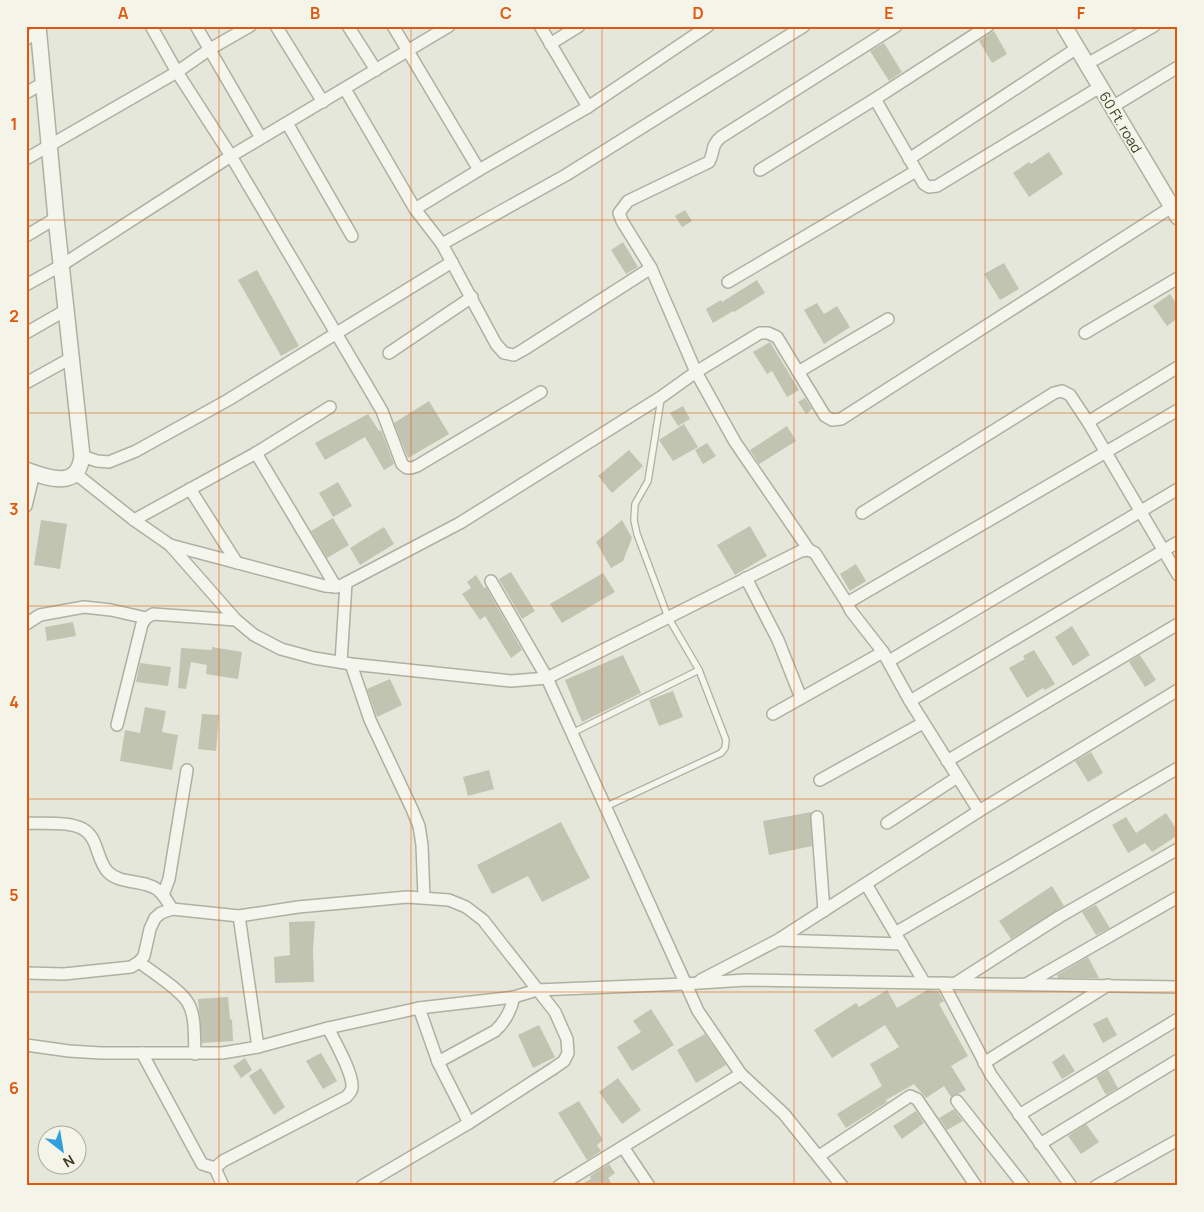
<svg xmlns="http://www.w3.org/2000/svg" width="1204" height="1212" viewBox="0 0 1204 1212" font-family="Manrope,sans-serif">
<rect width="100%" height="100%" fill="#e5e7da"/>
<g fill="#c1c4b1">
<path d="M 994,31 L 1007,54 L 992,63 L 979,41 Z"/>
<path d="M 884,43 L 902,72 L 889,81 L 870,51 Z"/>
<path d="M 1049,152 L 1063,174 L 1029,197 L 1013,173 L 1029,162 L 1031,164 Z"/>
<path d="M 685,210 L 692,221 L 682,227 L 675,216 Z"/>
<path d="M 623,242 L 638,267 L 626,274 L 611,250 Z"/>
<path d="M 1004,263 L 1019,289 L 1000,300 L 984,274 Z"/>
<path d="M 257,270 L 299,346 L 281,356 L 238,280 Z"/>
<path d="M 757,280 L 765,293 L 734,312 L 733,311 L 713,323 L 706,309 L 721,300 L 722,302 Z"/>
<path d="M 1170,294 L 1178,306 L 1178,318 L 1167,326 L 1153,306 Z"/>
<path d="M 817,303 L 824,314 L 837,306 L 850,327 L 824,344 L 804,310 Z"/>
<path d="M 770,342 L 799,390 L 787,397 L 772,371 L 767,374 L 753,352 Z"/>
<path d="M 805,398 L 812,409 L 806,414 L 798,402 Z"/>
<path d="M 429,401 L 449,434 L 408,458 L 394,423 Z"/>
<path d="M 683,406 L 690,419 L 678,426 L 670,413 Z"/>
<path d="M 368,414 L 379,431 L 381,430 L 394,464 L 384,470 L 365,437 L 325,460 L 315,443 Z"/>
<path d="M 684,424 L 698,447 L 673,461 L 659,440 Z"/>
<path d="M 787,426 L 796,441 L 759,464 L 750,450 Z"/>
<path d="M 707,443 L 716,456 L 703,464 L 695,450 Z"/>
<path d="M 629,450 L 643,466 L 612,493 L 598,476 Z"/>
<path d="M 338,482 L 352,506 L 333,517 L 319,493 Z"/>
<path d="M 333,518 L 349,545 L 327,558 L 311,531 Z"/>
<path d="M 41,520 L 67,524 L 60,569 L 34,565 Z"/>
<path d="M 622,520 L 632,538 L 623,561 L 611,568 L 596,542 Z"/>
<path d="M 750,526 L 767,556 L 735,575 L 717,545 Z"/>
<path d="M 384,527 L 394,544 L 360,565 L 350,548 Z"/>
<path d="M 856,564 L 866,581 L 850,591 L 840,574 Z"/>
<path d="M 511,572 L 535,611 L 522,619 L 499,579 Z"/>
<path d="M 603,573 L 615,592 L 562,623 L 550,604 Z"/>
<path d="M 476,575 L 484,588 L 486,587 L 522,650 L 511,658 L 485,616 L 480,620 L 462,594 L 471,588 L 467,582 Z"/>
<path d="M 73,622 L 76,636 L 47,641 L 45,627 Z"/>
<path d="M 1072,626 L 1090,655 L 1073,666 L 1055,637 Z"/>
<path d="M 212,647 L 242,652 L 238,679 L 206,674 L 207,665 L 191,662 L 186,689 L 178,688 L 181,648 L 212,650 Z"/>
<path d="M 1034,650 L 1055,684 L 1045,690 L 1043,688 L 1027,698 L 1009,668 L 1025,659 L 1023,656 Z"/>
<path d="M 623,655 L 641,693 L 582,722 L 565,680 Z"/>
<path d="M 1140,655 L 1156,680 L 1145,687 L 1129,662 Z"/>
<path d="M 140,663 L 171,667 L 168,686 L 136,682 Z"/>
<path d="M 390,679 L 402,705 L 377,717 L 367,689 Z"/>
<path d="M 673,691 L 683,717 L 659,726 L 649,700 Z"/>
<path d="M 145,707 L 166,711 L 162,732 L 178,735 L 172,770 L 120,761 L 125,730 L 140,733 Z"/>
<path d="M 202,714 L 219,715 L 216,751 L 198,749 Z"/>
<path d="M 1091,752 L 1103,773 L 1088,782 L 1075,761 Z"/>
<path d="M 489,770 L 494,789 L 468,796 L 463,777 Z"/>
<path d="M 811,812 L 812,846 L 769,855 L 763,821 Z"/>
<path d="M 1166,813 L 1178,832 L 1178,835 L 1152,852 L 1145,843 L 1128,853 L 1112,825 L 1126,817 L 1136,833 Z"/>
<path d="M 561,822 L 590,878 L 542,902 L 528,876 L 492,894 L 477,865 Z"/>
<path d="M 1052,886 L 1064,906 L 1011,939 L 999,921 Z"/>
<path d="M 1096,905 L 1110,928 L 1096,935 L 1082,912 Z"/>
<path d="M 315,921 L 313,950 L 314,982 L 275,983 L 274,957 L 290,955 L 289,922 Z"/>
<path d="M 1088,957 L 1099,978 L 1058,978 L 1057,975 Z"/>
<path d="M 887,990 L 897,1008 L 927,990 L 938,991 L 944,1001 L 939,1004 L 968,1056 L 951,1066 L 966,1090 L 951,1097 L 944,1086 L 926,1098 L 914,1084 L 886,1100 L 887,1102 L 846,1128 L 837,1114 L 882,1086 L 870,1064 L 899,1047 L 885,1025 L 832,1058 L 814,1030 L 856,1003 L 859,1007 Z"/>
<path d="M 228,997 L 230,1020 L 232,1019 L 233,1041 L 202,1043 L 198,999 Z"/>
<path d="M 651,1009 L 674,1045 L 632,1071 L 617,1047 L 641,1032 L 633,1021 Z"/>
<path d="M 1107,1017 L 1117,1035 L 1103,1043 L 1093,1024 Z"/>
<path d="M 539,1025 L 555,1057 L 533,1068 L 518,1035 Z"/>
<path d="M 705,1034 L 726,1065 L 696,1083 L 677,1050 Z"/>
<path d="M 321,1053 L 337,1081 L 323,1089 L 306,1061 Z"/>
<path d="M 1064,1054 L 1075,1071 L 1062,1079 L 1052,1062 Z"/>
<path d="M 245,1058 L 252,1070 L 241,1078 L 233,1066 Z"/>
<path d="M 261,1068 L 285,1107 L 274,1115 L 249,1076 Z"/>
<path d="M 1108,1070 L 1118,1088 L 1106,1095 L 1096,1077 Z"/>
<path d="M 618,1078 L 641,1110 L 622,1124 L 599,1092 Z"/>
<path d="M 579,1101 L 603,1140 L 597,1145 L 601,1151 L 587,1160 L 558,1113 Z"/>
<path d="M 954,1109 L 963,1121 L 947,1130 L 939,1118 Z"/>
<path d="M 916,1111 L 924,1123 L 902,1139 L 893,1126 Z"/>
<path d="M 1086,1124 L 1099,1142 L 1081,1154 L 1068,1136 Z"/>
<path d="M 609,1164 L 615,1173 L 608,1178 L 613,1186 L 578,1186 L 591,1179 L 590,1176 Z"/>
</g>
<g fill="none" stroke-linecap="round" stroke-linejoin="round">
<g stroke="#aeb19f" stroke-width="8">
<g id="service">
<path d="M 572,733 L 699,670"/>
<path d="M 605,807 L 721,753 L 725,748 L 726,740 L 699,670 L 668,617 L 637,534 L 634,520 L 635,504 L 648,481 L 661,399"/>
</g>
</g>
<g stroke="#aeb19f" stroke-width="14">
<g id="minor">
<path d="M 151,26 L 177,72 L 231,156 L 365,382 L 382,411 L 402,464 C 407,469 410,469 417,466 L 541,392"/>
<path d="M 196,26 L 261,138"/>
<path d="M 276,26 L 323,102"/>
<path d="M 348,26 L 376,70"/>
<path d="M 393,26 L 479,170"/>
<path d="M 540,26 L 588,107"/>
<path d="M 26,39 L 39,31"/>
<path d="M 550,44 L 579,26"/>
<path d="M 1087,64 L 1154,26"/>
<path d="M 345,89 L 415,209 L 442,244 L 496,344 L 504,353 L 514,355 L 523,350 L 651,268"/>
<path d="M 26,93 L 43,83"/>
<path d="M 875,99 L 924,184 L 929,187 L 937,186 L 1100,87"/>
<path d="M 1112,107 L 1178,67"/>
<path d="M 287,123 L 352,236"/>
<path d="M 26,159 L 177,72 L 210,49 L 250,26"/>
<path d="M 909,159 L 1077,48"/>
<path d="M 760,170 L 875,99 L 988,26"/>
<path d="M 415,209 L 479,170 L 588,107 L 708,26"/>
<path d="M 26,236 L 56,218"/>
<path d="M 442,244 L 566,175 L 804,26"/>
<path d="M 728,282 L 916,171"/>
<path d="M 26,285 L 62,265 L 231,156 L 449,26"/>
<path d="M 26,333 L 66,310"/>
<path d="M 1085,333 L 1178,278"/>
<path d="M 389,353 L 472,297"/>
<path d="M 798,372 L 888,319"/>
<path d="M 26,383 L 71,358"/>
<path d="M 1088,422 L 1178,367"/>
<path d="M 256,453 L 336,587"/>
<path d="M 82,456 L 97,461 L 109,462 L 136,451 L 228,400 L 452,262"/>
<path d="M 76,474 L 134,520 L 170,545 L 236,620 L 254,635 L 281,649 L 314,658 L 351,664 L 511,681 L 547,678 L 801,551 L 809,550 L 815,553 L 847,603 L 851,611 L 883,652 L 910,701 L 979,811"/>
<path d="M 190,489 L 237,563"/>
<path d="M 26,506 L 34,473"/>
<path d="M 862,513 L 1054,393 L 1062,391 L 1070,395 L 1088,422 L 1178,575"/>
<path d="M 134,520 L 256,453 L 330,407"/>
<path d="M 170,545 L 325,586 L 336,587 L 342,585 L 460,523 L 661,397 L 696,372 L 760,333 L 768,333 L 777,337 L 825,416 L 832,420 L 841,419 L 1178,203"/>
<path d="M 809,550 L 735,442 L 696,372 L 651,268 L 622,221 L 619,213 L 628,201 L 709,162 C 715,152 710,146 721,137 L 896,26"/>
<path d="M 746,578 L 778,640 L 801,698"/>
<path d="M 491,581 L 547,678 L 698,1011 L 741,1074 L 784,1114 L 842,1186"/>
<path d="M 847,603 L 1178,410"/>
<path d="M 26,624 L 40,615 L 84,607 L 111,610 L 146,618"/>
<path d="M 889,661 L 1178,489"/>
<path d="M 341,662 L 346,583"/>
<path d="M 351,664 L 370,720 L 412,809 L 419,826 L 422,845 L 424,897"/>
<path d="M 910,701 L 1178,542"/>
<path d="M 773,714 L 883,652"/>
<path d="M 117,725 L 142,624 L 146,618 L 153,614 L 236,620"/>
<path d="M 947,761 L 1178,624"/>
<path d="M 820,780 L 923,723"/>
<path d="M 817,817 L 824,911"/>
<path d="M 26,823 C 44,824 68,821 83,829 C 99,838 96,860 108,872 C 121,885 144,879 158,890 C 164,895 168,902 172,909"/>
<path d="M 887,823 L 956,778"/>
<path d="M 866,884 L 924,982"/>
<path d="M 163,895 L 169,879 L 187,770"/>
<path d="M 239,916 L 258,1047"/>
<path d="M 895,933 L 1178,768"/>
<path d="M 779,940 L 902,944"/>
<path d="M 139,962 C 152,972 181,990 188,1003 C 196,1016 194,1038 195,1054"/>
<path d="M 26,973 L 64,974 L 131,967 L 139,962 L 144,956 L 150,929 L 155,918 L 161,913 L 172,909 L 239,916 L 298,907 L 407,897 L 449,900 L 466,907 L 483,920 L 555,1012 L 567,1039 L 568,1053 L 564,1061 L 554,1068 L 469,1123 L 362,1186"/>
<path d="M 701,980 L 778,940 L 979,811 L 1178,690"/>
<path d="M 943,983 L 991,1075 L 1071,1186"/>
<path d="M 956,983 L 1059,917 L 1178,849"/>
<path d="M 1028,983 L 1178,897"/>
<path d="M 419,1008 L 438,1062 L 469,1123"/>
<path d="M 26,1045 L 69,1051 L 101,1053 L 222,1053 L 258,1047 L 328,1028 L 419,1008 L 514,997 L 537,990 L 684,984 L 746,980 L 1178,987"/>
<path d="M 142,1053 L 202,1164 L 215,1168"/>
<path d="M 438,1062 L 495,1031 C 505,1022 511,1010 514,997"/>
<path d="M 984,1063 L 1108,985"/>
<path d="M 957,1101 L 1024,1186"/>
<path d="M 1019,1115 L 1178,1019"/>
<path d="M 1040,1144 L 1178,1060"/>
<path d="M 623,1147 L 649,1186"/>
<path d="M 819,1156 L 910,1096 L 917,1099 L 976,1186"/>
<path d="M 223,1186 L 215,1168 L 223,1161 L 346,1097 C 349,1094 352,1092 352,1087 C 353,1073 335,1042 328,1028"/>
<path d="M 559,1186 L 741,1074"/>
<path d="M 1096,1186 L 1178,1140"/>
</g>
</g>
<g stroke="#aeb19f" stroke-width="18">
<g id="tertiary">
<path d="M 1064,26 L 1178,217"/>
<path d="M 26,470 C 48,478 78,490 82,456 L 56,218 L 38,26"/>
</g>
</g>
<use href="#service" stroke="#f4f5ed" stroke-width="5.5"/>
<use href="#minor" stroke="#f4f5ed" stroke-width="11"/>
<use href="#tertiary" stroke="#f4f5ed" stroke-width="15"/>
</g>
<path fill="none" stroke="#df580d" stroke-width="1" stroke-opacity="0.55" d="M 219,26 L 219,1186M 411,26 L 411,1186M 602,26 L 602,1186M 794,26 L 794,1186M 985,26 L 985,1186M 26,220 L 1178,220M 26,413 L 1178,413M 26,606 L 1178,606M 26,799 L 1178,799M 26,992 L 1178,992"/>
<g text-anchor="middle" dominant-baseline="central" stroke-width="4" stroke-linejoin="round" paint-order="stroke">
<g font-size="14" fill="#3a3e23" stroke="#f4f4e9">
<text transform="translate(1121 122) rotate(59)">60 Ft. road</text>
</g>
</g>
<rect width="1204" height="1212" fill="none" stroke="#f4f4e9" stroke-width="55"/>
<g transform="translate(62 1150) rotate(149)"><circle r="24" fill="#f4f4e9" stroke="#aaab9a"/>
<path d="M0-4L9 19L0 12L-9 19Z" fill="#309fdb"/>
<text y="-8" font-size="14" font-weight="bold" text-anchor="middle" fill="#3a3e23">N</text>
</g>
<rect x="28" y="28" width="1148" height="1156" fill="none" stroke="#df580d" stroke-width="2"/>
<g font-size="16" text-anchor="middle" font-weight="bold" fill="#df580d">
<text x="123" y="19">A</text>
<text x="315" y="19">B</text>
<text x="506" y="19">C</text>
<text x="698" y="19">D</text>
<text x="889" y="19">E</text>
<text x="1081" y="19">F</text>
<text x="14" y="130">1</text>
<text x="14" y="322">2</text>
<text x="14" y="515">3</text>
<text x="14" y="708">4</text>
<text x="14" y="901">5</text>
<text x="14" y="1094">6</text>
</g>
</svg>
